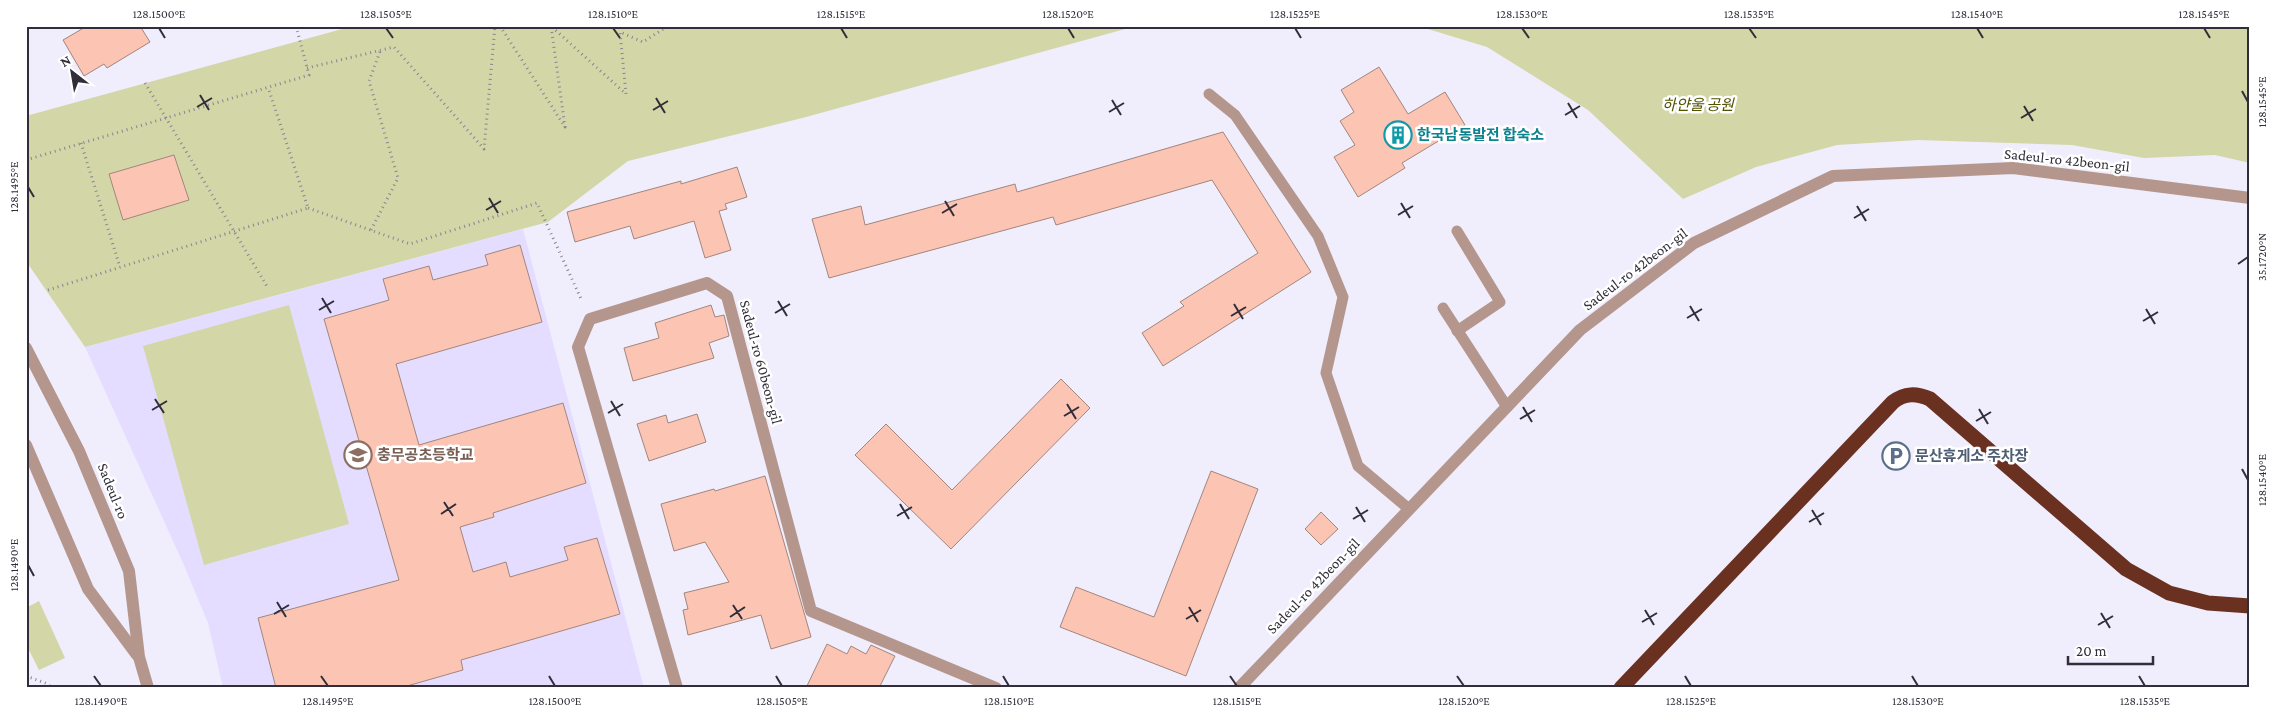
<svg xmlns="http://www.w3.org/2000/svg" width="2276" height="714" viewBox="0 0 2276 714" font-family="'Crimson Pro','Noto Sans KR',serif">
<rect width="100%" height="100%" fill="#f0edfd"/>
<path fill="#e5ddff" d="M 523,229 L 644,688 L 223,688 L 208,623 L 183,563 L 85,347 Z"/>
<g fill="#d3d6a7">
<path d="M 353,26 L 1136,26 L 806,117 L 628,161 L 548,222 L 85,347 L 26,261 L 26,116 Z"/>
<path d="M 1418,26 L 2250,26 L 2250,163 L 2215,155 L 2144,158 L 2072,145 L 1918,140 L 1837,145 L 1756,167 L 1683,199 L 1588,110 L 1487,47 Z"/>
<path d="M 289,305 L 349,524 L 204,565 L 143,346 Z"/>
<path d="M 39,601 L 65,658 L 39,670 L 26,644 L 26,608 Z"/>
</g>
<g fill="#fcc4b3" stroke="#a2867d">
<path d="M 87,26 L 140,26 L 150,42 L 107,68 L 104,64 L 84,76 L 63,40 Z"/>
<path d="M 1379,67 L 1408,114 L 1445,92 L 1465,125 L 1402,163 L 1405,168 L 1358,197 L 1334,157 L 1355,145 L 1340,121 L 1354,112 L 1341,90 Z"/>
<path d="M 1223,132 L 1311,272 L 1163,366 L 1142,333 L 1184,306 L 1180,302 L 1258,253 L 1212,180 L 1056,225 L 1053,217 L 829,278 L 812,219 L 861,206 L 865,225 L 1015,184 L 1017,192 Z"/>
<path d="M 174,155 L 189,200 L 123,220 L 109,174 Z"/>
<path d="M 737,167 L 747,197 L 725,204 L 727,209 L 719,211 L 731,250 L 705,258 L 694,221 L 634,239 L 630,226 L 575,242 L 567,212 L 681,181 L 681,184 Z"/>
<path d="M 520,245 L 542,322 L 396,364 L 419,445 L 563,403 L 586,483 L 493,513 L 494,517 L 460,527 L 473,572 L 506,562 L 510,577 L 568,560 L 564,547 L 597,538 L 620,614 L 461,660 L 463,670 L 400,688 L 276,688 L 258,618 L 399,580 L 324,319 L 389,300 L 383,279 L 429,266 L 433,280 L 488,265 L 485,255 Z"/>
<path d="M 711,305 L 715,317 L 724,315 L 729,336 L 709,343 L 714,358 L 633,381 L 624,348 L 659,338 L 655,323 Z"/>
<path d="M 1061,379 L 1090,408 L 951,549 L 855,455 L 886,424 L 952,490 Z"/>
<path d="M 697,414 L 706,442 L 649,461 L 637,424 L 666,415 L 668,423 Z"/>
<path d="M 1211,471 L 1258,489 L 1186,676 L 1060,627 L 1076,587 L 1154,617 Z"/>
<path d="M 765,476 L 811,637 L 771,649 L 761,615 L 688,635 L 683,610 L 688,609 L 684,593 L 729,582 L 705,542 L 674,551 L 661,504 L 714,489 L 715,491 Z"/>
<path d="M 1321,512 L 1338,529 L 1321,545 L 1305,529 Z"/>
<path d="M 827,644 L 847,654 L 851,646 L 866,654 L 871,645 L 895,656 L 879,688 L 806,688 Z"/>
</g>
<g fill="none" stroke-linecap="round" stroke-linejoin="round">
<g stroke="#888592" stroke-width="3" stroke-dasharray="1 4" stroke-linecap="butt">
<path d="M 500,26 L 565,127 L 551,26"/>
<path d="M 552,27 L 626,94 L 620,32 L 643,42 L 668,26"/>
<path d="M 307,68 L 394,47 L 484,149 L 495,26"/>
<path d="M 145,83 L 268,288"/>
<path d="M 81,143 L 120,267"/>
<path d="M 26,160 L 309,75 L 296,26"/>
<path d="M 308,208 L 410,244 L 537,203 L 582,301"/>
<path d="M 371,230 L 398,178 L 369,81 L 381,49"/>
<path d="M 48,290 L 308,208 L 268,87"/>
<path d="M 26,676 L 48,684 L 51,688"/>
</g>
<g stroke="#b4968d" stroke-width="11">
<path d="M 1209,94 L 1235,115 L 1318,236 L 1343,297 L 1326,373 L 1358,466 L 1409,509"/>
<path d="M 1457,231 L 1500,302 L 1457,331"/>
<path d="M 1443,308 L 1507,407"/>
</g>
<g stroke="#b4968d" stroke-width="12">
<path d="M 677,688 L 578,347 L 590,319 L 707,283 L 727,296 L 811,611 L 996,688"/>
<path d="M 1239,688 L 1580,330 L 1694,243 L 1833,176 L 2013,168 L 2250,198"/>
</g>
<g stroke="#b4968d" stroke-width="12">
<path d="M 26,348 L 79,451 L 129,571 L 139,657 L 148,688"/>
<path d="M 26,445 L 88,589 L 137,655"/>
</g>
<path stroke="#6a3121" stroke-width="15" d="M 1621,688 L 1893,402 C 1905,393 1916,393 1930,399 L 2126,569 L 2169,593 L 2208,603 L 2250,606"/>
</g>
<path fill="none" stroke="#312e39" stroke-width="2" d="M 159,28 L 165,38M 386,28 L 393,38M 613,28 L 620,38M 841,28 L 847,38M 1068,28 L 1074,38M 1295,28 L 1301,38M 1522,28 L 1529,38M 1749,28 L 1756,38M 1977,28 L 1983,38M 2204,28 L 2210,38M 2242,91 L 2248,102M 200,95 L 209,110M 656,98 L 665,113M 1112,100 L 1121,115M 1568,103 L 1577,118M 2024,106 L 2033,121M 197,107 L 212,98M 653,110 L 668,101M 1109,112 L 1124,103M 1565,115 L 1580,106M 2021,118 L 2036,109M 28,187 L 34,197M 489,198 L 498,213M 945,201 L 954,216M 1401,203 L 1410,218M 1857,206 L 1866,221M 486,210 L 501,201M 942,213 L 957,204M 1398,215 L 1413,206M 1854,218 L 1869,209M 2238,264 L 2248,257M 322,298 L 331,313M 778,301 L 787,316M 1234,304 L 1243,319M 1690,306 L 1699,321M 2146,309 L 2155,324M 319,310 L 334,301M 775,313 L 790,304M 1231,316 L 1246,307M 1687,318 L 1702,309M 2143,321 L 2158,312M 155,399 L 164,413M 611,401 L 620,416M 1067,404 L 1076,419M 1523,407 L 1532,422M 1979,409 L 1988,424M 152,410 L 167,401M 608,413 L 623,404M 1064,416 L 1079,407M 1520,419 L 1535,410M 1976,421 L 1991,412M 2242,469 L 2248,480M 444,502 L 453,516M 900,504 L 909,519M 1356,507 L 1365,522M 1812,510 L 1821,525M 441,514 L 456,504M 897,516 L 912,507M 1353,519 L 1368,510M 1809,522 L 1824,513M 28,565 L 34,576M 277,602 L 286,617M 733,605 L 742,619M 1189,607 L 1198,622M 1645,610 L 1654,625M 2101,613 L 2110,628M 274,614 L 289,605M 730,617 L 745,607M 1186,619 L 1201,610M 1642,622 L 1657,613M 2098,625 L 2113,616M 94,676 L 101,686M 321,676 L 328,686M 549,676 L 555,686M 776,676 L 782,686M 1003,676 L 1009,686M 1230,676 L 1237,686M 1457,676 L 1464,686M 1685,676 L 1691,686M 1912,676 L 1918,686M 2139,676 L 2145,686"/>
<defs>
<g id="building-ring" transform="scale(1.4375)"><circle r="9.5" fill="#fff" stroke="#0f9aa8" stroke-width="1.5"/><path d="M-4-6H4V6H1V3H-1V6H-4ZM-2.5-4.3h1.7v1.8h-1.7ZM.8-4.3h1.7v1.8H.8ZM-2.5-1h1.7V.8h-1.7ZM.8-1h1.7V.8H.8Z" fill="#0f9aa8"/></g>
<g id="school-ring" transform="scale(1.4375)"><circle r="9.5" fill="#fff" stroke="#8d6e63" stroke-width="1.5"/><path d="M0-5L7-2L0 1L-7-2ZM-4 1L0 2.5L4 1V4Q0 6-4 4Z" fill="#8d6e63"/></g>
<g id="parking-ring" transform="scale(1.4375)"><circle r="9.5" fill="#fff" stroke="#5c6f8a" stroke-width="1.5"/><path d="M-3.5-5.5H1a3.5 3.5 0 0 1 0 7H-1V5.5H-3.5ZM-1-3.4V-.6H.8a1.4 1.4 0 0 0 0-2.8Z" fill="#5c6f8a"/></g>
</defs>
<g fill-rule="evenodd">
<use href="#building-ring" x="1398" y="135"/>
<use href="#school-ring" x="358" y="455"/>
<use href="#parking-ring" x="1896" y="456"/>
</g>
<g text-anchor="middle" dominant-baseline="central" stroke-width="5" stroke-linejoin="round" paint-order="stroke">
<g font-size="15" font-style="italic" fill="#515200" stroke="#fff">
<text x="1698" y="105">하얀울 공원</text>
</g>
<g font-size="15" font-weight="bold" fill="#0d838f" stroke="#fff" text-anchor="start">
<text x="1417" y="135">한국남동발전 합숙소</text>
</g>
<g font-size="15" fill="#312e39" stroke="#fff">
<text transform="translate(2067 160) rotate(6)">Sadeul-ro 42beon-gil</text>
<text transform="translate(1635 269) rotate(-37)">Sadeul-ro 42beon-gil</text>
<text transform="translate(761 362) rotate(75)">Sadeul-ro 60beon-gil</text>
<text transform="translate(113 491) rotate(68)">Sadeul-ro</text>
<text transform="translate(1313 586) rotate(-46)">Sadeul-ro 42beon-gil</text>
</g>
<g font-size="15" font-weight="bold" fill="#785e54" stroke="#fff" text-anchor="start">
<text x="377" y="455">충무공초등학교</text>
</g>
<g font-size="15" font-weight="bold" fill="#4e5e75" stroke="#fff" text-anchor="start">
<text x="1915" y="456">문산휴게소 주차장</text>
</g>
</g>
<rect width="2276" height="714" fill="none" stroke="#ffffff" stroke-width="55"/>
<g transform="translate(72 72) rotate(329)" stroke="#ffffff" stroke-width="4" paint-order="stroke">
<path d="M0-4L9 19L0 12L-9 19Z" fill="#312e39"/>
<text y="-8" font-size="14" font-weight="bold" text-anchor="middle" fill="#312e39">N</text>
</g>
<path d="M2068 656v8h85v-8" fill="none" stroke="#312e39" stroke-width="2.5"/>
<text x="2076" y="656" font-size="15" fill="#312e39" stroke="#ffffff" stroke-width="4" paint-order="stroke">20 m</text>
<rect x="28" y="28" width="2220" height="658" fill="none" stroke="#312e39" stroke-width="2"/>
<g font-size="12" text-anchor="middle" fill="#312e39">
<text x="159" y="18">128.1500°E</text>
<text x="386" y="18">128.1505°E</text>
<text x="613" y="18">128.1510°E</text>
<text x="841" y="18">128.1515°E</text>
<text x="1068" y="18">128.1520°E</text>
<text x="1295" y="18">128.1525°E</text>
<text x="1522" y="18">128.1530°E</text>
<text x="1749" y="18">128.1535°E</text>
<text x="1977" y="18">128.1540°E</text>
<text x="2204" y="18">128.1545°E</text>
<text transform="translate(2262 102) rotate(-90)" y="4">128.1545°E</text>
<text transform="translate(14 187) rotate(-90)" y="4">128.1495°E</text>
<text transform="translate(2262 257) rotate(-90)" y="4">35.1720°N</text>
<text transform="translate(2262 480) rotate(-90)" y="4">128.1540°E</text>
<text transform="translate(14 565) rotate(-90)" y="4">128.1490°E</text>
<text x="101" y="705">128.1490°E</text>
<text x="328" y="705">128.1495°E</text>
<text x="555" y="705">128.1500°E</text>
<text x="782" y="705">128.1505°E</text>
<text x="1009" y="705">128.1510°E</text>
<text x="1237" y="705">128.1515°E</text>
<text x="1464" y="705">128.1520°E</text>
<text x="1691" y="705">128.1525°E</text>
<text x="1918" y="705">128.1530°E</text>
<text x="2145" y="705">128.1535°E</text>
</g>
</svg>
